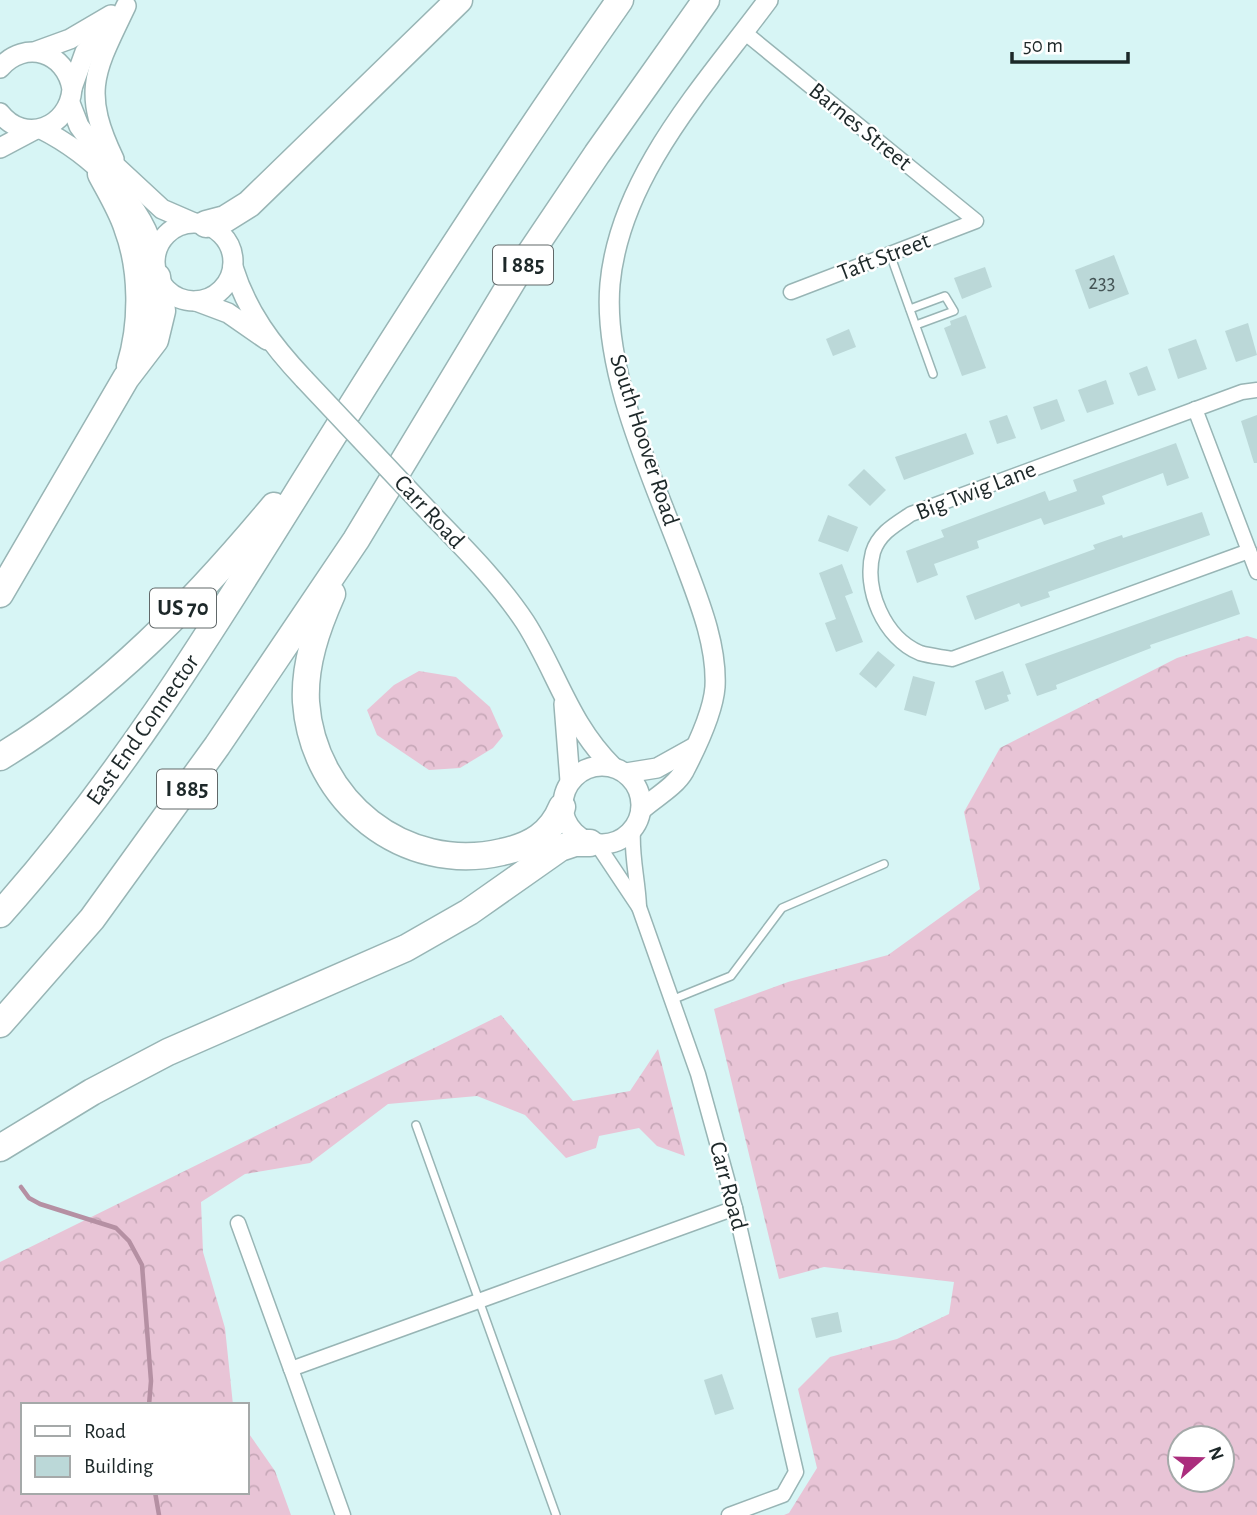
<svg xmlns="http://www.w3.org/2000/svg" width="1257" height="1515" viewBox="0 0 1257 1515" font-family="'Alegreya Sans',sans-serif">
<defs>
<pattern id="forest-crowns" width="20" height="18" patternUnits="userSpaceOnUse" patternTransform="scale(1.75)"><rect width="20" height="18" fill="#e8c4d6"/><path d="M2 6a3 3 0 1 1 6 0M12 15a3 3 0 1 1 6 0" fill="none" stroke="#c7a8b8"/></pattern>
</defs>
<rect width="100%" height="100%" fill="#d7f5f5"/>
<g fill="url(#forest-crowns)" fill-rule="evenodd">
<path d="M 1247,636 L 1257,639 L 1257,1515 L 784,1515 L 789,1513 L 817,1468 L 798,1389 L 830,1357 L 897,1339 L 949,1314 L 954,1282 L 824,1267 L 779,1279 L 714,1009 L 788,982 L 888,955 L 980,889 L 964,812 L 1000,748 L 1177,658 ZM 1222,1438 L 1222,1480 L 1180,1480 L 1180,1438 Z"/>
<path d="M 419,671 L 456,677 L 490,707 L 503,736 L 493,748 L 460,768 L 429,770 L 377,735 L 367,710 L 394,685 Z"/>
<path d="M 501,1015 L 573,1101 L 630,1091 L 658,1049 L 685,1156 L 657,1146 L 639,1128 L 599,1136 L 596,1148 L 566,1158 L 525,1115 L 477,1096 L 388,1104 L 310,1163 L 245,1174 L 201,1202 L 203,1252 L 225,1328 L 233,1405 L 23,1405 L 23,1492 L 247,1492 L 247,1431 L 275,1471 L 291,1515 L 0,1515 L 0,1262 Z"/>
</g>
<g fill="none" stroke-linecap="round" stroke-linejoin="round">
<g stroke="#b590a3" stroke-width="4.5">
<path d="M 21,1187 L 29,1198 L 40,1204 L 116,1228 L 129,1241 L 142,1265 L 151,1381 L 149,1405"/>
<path d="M 155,1492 L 159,1515"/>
</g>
</g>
<g fill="#bbd8d8">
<path d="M 1114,255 L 1129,294 L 1089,309 L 1075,270 Z"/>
<path d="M 985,267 L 992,287 L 962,299 L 954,278 Z"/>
<path d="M 966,315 L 986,368 L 962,376 L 944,328 L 951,325 L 950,321 Z"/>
<path d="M 1248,323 L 1257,355 L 1236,362 L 1225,331 Z"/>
<path d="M 849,329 L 856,347 L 833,356 L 826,339 Z"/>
<path d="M 1196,339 L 1207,369 L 1178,379 L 1168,349 Z"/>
<path d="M 1147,366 L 1156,390 L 1138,396 L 1129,373 Z"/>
<path d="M 1106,380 L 1114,404 L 1087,413 L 1078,390 Z"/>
<path d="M 1057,399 L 1065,421 L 1041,430 L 1033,407 Z"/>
<path d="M 1007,415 L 1016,438 L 997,444 L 989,421 Z"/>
<path d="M 1257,415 L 1257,463 L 1254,463 L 1241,421 Z"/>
<path d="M 966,433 L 974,454 L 904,480 L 895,457 Z"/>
<path d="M 1176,443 L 1189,478 L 1167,486 L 1163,473 L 1102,496 L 1105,504 L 1044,525 L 1041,518 L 977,541 L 979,548 L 934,564 L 938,575 L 917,583 L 906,551 L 944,537 L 941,530 L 1045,491 L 1049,501 L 1077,491 L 1073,480 Z"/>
<path d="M 864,469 L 886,490 L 870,506 L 848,485 Z"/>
<path d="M 1202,512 L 1210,535 L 1048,592 L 1050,597 L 1021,607 L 1019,603 L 975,620 L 966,596 L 1095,549 L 1093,545 L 1122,535 L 1123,538 Z"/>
<path d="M 828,515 L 858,527 L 848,552 L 818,541 Z"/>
<path d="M 842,564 L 853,593 L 845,596 L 863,642 L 836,652 L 825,623 L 836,619 L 819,573 Z"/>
<path d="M 1232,590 L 1240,614 L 1150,645 L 1151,648 L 1056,685 L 1057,689 L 1037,696 L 1025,664 Z"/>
<path d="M 878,651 L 895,665 L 876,688 L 859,674 Z"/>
<path d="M 1003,671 L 1011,694 L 1007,695 L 1009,701 L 985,710 L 975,681 Z"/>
<path d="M 913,676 L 935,682 L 926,716 L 904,710 Z"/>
<path d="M 838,1312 L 842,1332 L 816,1338 L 811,1318 Z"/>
<path d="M 722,1374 L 734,1409 L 715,1415 L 704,1380 Z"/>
</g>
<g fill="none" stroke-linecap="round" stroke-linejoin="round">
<g stroke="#98b5b5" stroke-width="10">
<g id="lane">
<path d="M 890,254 L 933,374"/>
<path d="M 910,309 L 945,296 L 954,311 L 916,325"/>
<path d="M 674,999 L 731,976 L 782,908 L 884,864"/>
<path d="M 416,1125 L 556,1515"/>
</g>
</g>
<g stroke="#98b5b5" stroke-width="17">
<g id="street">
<path d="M 744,32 L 976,221 L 791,292"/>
<path d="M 1195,409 L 1257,572"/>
<path d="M 1249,551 L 952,659 C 942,657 930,656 920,653 C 884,638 863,589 873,552 C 879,533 896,524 911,514 L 1242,392 L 1257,390"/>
<path d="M 633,829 C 631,856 638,880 639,907 L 698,1074 L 735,1208 L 796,1472 L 783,1495 L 729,1515"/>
<path d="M 597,844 L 639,907"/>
<path d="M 238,1223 L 291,1369"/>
<path d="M 343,1515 L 291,1369 L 735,1208"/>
</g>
</g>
<g stroke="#98b5b5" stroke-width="22">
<g id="secondary">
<path d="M 37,51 L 70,39 L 111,15"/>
<path d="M 0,68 C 25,39 66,52 72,89 C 69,127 25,145 0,113"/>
<path d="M 72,88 L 85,52 L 112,22"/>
<path d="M 70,103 L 79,126 L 93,145 L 162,209 L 192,222"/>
<path d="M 41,129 C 87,152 146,204 155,257"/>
<path d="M 0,148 L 34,130"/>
<path d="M 114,159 C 81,90 95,71 126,6"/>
<circle cx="194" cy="262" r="39"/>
<path d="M 233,267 C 247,312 272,345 304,379"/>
<path d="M 196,301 L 228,313 L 267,340"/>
<path d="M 434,517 C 466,550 499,583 525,622 C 557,672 569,724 613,767"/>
<path d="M 564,704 L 570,781"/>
<circle cx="602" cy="805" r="39"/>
<path d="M 626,773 L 657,768 L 693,748"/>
<path d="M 641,810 C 654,798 675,787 684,771 C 696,748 713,713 715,687 C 717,647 701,606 687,569 C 656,484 602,375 610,284 C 620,175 706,84 768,0"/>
</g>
</g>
<g stroke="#98b5b5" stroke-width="29">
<g id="highway">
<path d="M 101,174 C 110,191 121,209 127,227 C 143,269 143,324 130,366"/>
<path d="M 206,224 L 225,219 L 249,204 L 459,0"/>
<path d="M 0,594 L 126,378 L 155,340 L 162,311 L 157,277"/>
<path d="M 332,594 C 317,628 304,664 306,702 C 313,801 404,875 502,852 C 531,846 551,834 562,807"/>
<path d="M 0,757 C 108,692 194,602 274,506"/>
<path d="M 0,914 C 132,767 231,598 336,431 C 427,285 521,141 620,0"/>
<path d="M 0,1024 L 92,919 L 217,746 L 356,540 L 519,270 L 597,154 L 706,0"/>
<path d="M 0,1148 L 92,1092 L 168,1052 L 406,948 L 469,912 L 560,848 L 575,843 L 590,843"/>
</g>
</g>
<use href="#lane" stroke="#fff" stroke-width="7"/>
<use href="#street" stroke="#fff" stroke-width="14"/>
<use href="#secondary" stroke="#fff" stroke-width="19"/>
<use href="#highway" stroke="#fff" stroke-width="26"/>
<g stroke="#98b5b5" stroke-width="22" stroke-linecap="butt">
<path id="secondary-bridge" d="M 304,379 L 434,517"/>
</g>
<use href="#secondary-bridge" stroke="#fff" stroke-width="19"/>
</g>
<g text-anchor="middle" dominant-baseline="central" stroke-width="5" stroke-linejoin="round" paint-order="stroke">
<g font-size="21" fill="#445455">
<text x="1102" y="282">233</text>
</g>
<g fill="#fff" stroke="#616869" stroke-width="2">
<rect x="493" y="245.5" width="60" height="39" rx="5"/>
<rect x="150" y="588.5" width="66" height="39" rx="5"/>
<rect x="157" y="769.5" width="60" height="39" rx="5"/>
</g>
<g font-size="23" font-weight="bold" fill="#1d2829">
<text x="523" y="265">I 885</text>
<text x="183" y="608">US 70</text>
<text x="187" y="789">I 885</text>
</g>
<g font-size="24" fill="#1d2829" stroke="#fff">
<text transform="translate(860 127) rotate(39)">Barnes Street</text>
<text transform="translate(884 257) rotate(-21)">Taft Street</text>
<text transform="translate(644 440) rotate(72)">South Hoover Road</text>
<text transform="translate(976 491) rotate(-21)">Big Twig Lane</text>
<text transform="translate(429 512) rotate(47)">Carr Road</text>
<text transform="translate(143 730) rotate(-55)">East End Connector</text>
<text transform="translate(728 1186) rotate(75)">Carr Road</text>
</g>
</g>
<rect x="21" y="1403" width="228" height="91" fill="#ffffff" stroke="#a5a9a9" stroke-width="2"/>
<rect x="35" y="1426" width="35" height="10" fill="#ffffff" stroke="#a5a9a9" stroke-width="2"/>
<text x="84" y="1438" font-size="21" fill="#1d2829">Road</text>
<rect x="35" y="1456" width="35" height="21" fill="#bbd8d8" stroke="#a5a9a9" stroke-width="2"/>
<text x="84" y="1473" font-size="21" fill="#1d2829">Building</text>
<g transform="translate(1201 1459) rotate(70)"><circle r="33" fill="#ffffff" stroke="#a5a9a9" stroke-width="2"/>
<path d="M0-5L12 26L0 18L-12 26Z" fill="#ab2d7d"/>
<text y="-10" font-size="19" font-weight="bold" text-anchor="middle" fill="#1d2829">N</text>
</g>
<path d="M1012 52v10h116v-10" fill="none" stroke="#1d2829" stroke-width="3.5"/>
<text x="1023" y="52" font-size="21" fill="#1d2829" stroke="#ffffff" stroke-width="5" paint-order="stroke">50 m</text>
</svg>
